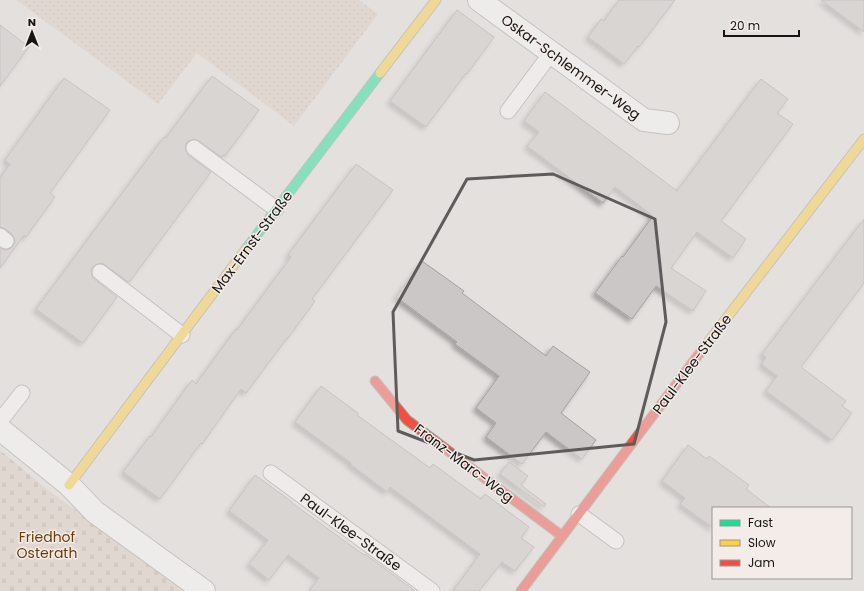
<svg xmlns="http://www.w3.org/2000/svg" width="864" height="591" viewBox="0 0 864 591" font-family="Poppins,sans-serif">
<defs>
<pattern id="cemetery-stones" width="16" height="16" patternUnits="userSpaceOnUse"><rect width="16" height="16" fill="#decdc1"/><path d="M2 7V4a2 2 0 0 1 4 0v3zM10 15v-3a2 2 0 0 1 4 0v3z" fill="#beafa5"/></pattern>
<pattern id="park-dots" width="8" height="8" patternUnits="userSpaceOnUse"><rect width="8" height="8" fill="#decdc1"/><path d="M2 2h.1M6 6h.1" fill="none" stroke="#beafa5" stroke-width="1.8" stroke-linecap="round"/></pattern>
<filter id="shadow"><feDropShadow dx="-3.5" dy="3.5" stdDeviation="2" flood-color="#0004"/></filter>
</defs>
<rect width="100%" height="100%" fill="#e3e0de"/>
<path fill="url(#cemetery-stones)" d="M 0,450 L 49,491 L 191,591 L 0,591 Z"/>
<path fill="url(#park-dots)" d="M 16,0 L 359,0 L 378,14 L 294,126 L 197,53 L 158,104 Z"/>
<g fill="#cac7c6" stroke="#a4a19f" filter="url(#shadow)">
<path d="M 619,0 L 675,0 L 639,47 L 638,46 L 624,64 L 588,37 L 601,19 L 604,21 Z"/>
<path d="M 821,0 L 864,0 L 864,32 Z"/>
<path d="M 457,10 L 494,37 L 467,74 L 466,73 L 426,127 L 390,101 Z"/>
<path d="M 0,25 L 29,47 L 0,86 Z"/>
<path d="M 212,76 L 259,110 L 225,156 L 223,155 L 221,157 L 199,141 L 195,139 L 191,140 L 187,142 L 185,147 L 186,151 L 188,155 L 211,172 L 130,281 L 128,282 L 105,265 L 102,263 L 97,264 L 93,267 L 91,270 L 92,275 L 94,279 L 117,297 L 83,343 L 36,309 L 164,137 L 166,138 Z"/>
<path d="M 64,78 L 110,110 L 50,193 L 55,197 L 26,237 L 24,235 L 0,268 L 0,248 L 5,250 L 9,249 L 13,246 L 15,242 L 14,238 L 12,234 L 5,229 L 0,227 L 0,178 L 10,164 L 5,160 Z"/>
<path d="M 761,79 L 788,99 L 777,113 L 793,124 L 721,221 L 746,239 L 733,258 L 697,232 L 671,268 L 706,291 L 693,311 L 656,286 L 632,319 L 595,293 L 622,256 L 623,257 L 653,216 L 615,187 L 603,203 L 527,146 L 539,132 L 524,121 L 545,92 L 677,191 Z"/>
<path d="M 356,164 L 393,190 L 312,299 L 315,301 L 288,338 L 287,338 L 246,393 L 241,389 L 202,444 L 201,443 L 160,499 L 123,472 L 150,436 L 151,437 L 192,380 L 196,384 L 236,329 L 237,330 L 291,257 L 288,255 Z"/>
<path d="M 864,219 L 864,283 L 801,367 L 846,401 L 842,406 L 852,413 L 832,440 L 766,391 L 777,376 L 761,364 L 766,358 L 762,354 Z"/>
<path d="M 422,261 L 464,291 L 462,293 L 546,356 L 553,346 L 590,372 L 561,413 L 596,440 L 582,459 L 546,432 L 522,464 L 486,437 L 496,423 L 476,408 L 499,376 L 455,344 L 457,342 L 396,297 Z"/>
<path d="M 321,386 L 358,413 L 357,415 L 430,468 L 433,464 L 481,499 L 485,494 L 529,527 L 521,538 L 534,547 L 515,571 L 502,562 L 479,591 L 453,591 L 480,554 L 390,487 L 387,492 L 350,464 L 351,463 L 295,422 Z"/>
<path d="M 688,445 L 707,459 L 709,456 L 749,485 L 746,489 L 771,508 L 713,508 L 713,528 L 680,504 L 685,498 L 662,481 Z"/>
<path d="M 509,462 L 528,476 L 521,485 L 546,504 L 544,507 L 500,474 Z"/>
<path d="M 255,475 L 292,502 L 292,503 L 364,555 L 365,554 L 415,591 L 309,591 L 319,578 L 288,555 L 269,580 L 249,564 L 268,540 L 229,511 Z"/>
</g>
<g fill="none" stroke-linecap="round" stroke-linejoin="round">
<g stroke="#a09d9b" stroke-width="17">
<g id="lane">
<path d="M 508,111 L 552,52"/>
<path d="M 194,148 L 276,209"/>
<path d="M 0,236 L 6,241"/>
<path d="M 100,272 L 182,335"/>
<path d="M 0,421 L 22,393"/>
<path d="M 271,473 L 432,591"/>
<path d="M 579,514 L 616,541"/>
</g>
</g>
<g stroke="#a09d9b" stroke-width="24">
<g id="street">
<path d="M 479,0 L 644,120 L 668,123"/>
<path d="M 0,429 L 69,485 L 95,512 L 204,591"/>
</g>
</g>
<g stroke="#a09d9b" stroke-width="11">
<path id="fast" d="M 246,249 L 380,73"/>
</g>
<g stroke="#a09d9b" stroke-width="11">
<g id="slow">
<path d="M 380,73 L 436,0"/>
<path d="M 699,354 L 864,139"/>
<path d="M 69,485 L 246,249"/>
</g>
</g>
<g stroke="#a09d9b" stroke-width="11">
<g id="jam">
<path d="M 375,381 L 407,420 L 562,536"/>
<path d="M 521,591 L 699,354"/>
</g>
</g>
<use href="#lane" stroke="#fbfafa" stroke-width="15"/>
<use href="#street" stroke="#fbfafa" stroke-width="22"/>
<use href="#fast" stroke="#16e098" stroke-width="9"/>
<use href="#slow" stroke="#ffcf43" stroke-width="9"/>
<use href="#jam" stroke="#f24e42" stroke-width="9"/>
</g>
<path d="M0 0H864V591H0ZM 553,174 L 655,219 L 666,322 L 634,444 L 474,460 L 398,431 L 393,312 L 467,179 Z" fill="#e3e0de" fill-opacity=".55" fill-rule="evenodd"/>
<path fill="none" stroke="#5e5c5a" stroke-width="3" stroke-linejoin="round" d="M 553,174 L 655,219 L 666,322 L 634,444 L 474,460 L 398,431 L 393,312 L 467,179 Z"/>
<g text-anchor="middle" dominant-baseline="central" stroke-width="3" stroke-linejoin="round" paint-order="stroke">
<g font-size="14" fill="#171513" stroke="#f3ece8">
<text transform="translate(571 67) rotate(36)">Oskar-Schlemmer-Weg</text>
<text transform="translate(252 242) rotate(-53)">Max-Ernst-Straße</text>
<text transform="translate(692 364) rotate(-53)">Paul-Klee-Straße</text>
<text transform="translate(464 463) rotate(37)">Franz-Marc-Weg</text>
<text transform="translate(351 532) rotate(36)">Paul-Klee-Straße</text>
</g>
<g font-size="14" fill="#6f3a07" stroke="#f3ece8">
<text x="47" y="537">Friedhof<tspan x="47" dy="16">Osterath</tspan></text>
</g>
</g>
<rect x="712" y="507" width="140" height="72" fill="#f3ece8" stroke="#9b9693"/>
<rect x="720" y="520" width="20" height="6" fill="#16e098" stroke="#9b9693"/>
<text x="748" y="527" font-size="12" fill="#171513">Fast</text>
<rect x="720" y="540" width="20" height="6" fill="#ffcf43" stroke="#9b9693"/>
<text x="748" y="547" font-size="12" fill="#171513">Slow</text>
<rect x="720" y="560" width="20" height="6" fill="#f24e42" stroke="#9b9693"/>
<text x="748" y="567" font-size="12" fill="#171513">Jam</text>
<g transform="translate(32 32)" stroke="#f3ece8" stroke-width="3" paint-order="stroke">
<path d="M0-3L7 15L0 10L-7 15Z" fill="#171513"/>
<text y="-6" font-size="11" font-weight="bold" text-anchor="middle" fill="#171513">N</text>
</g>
<path d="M724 30v6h75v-6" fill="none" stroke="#171513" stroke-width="2"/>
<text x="730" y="30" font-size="12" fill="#171513" stroke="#f3ece8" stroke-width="3" paint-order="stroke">20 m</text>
</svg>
